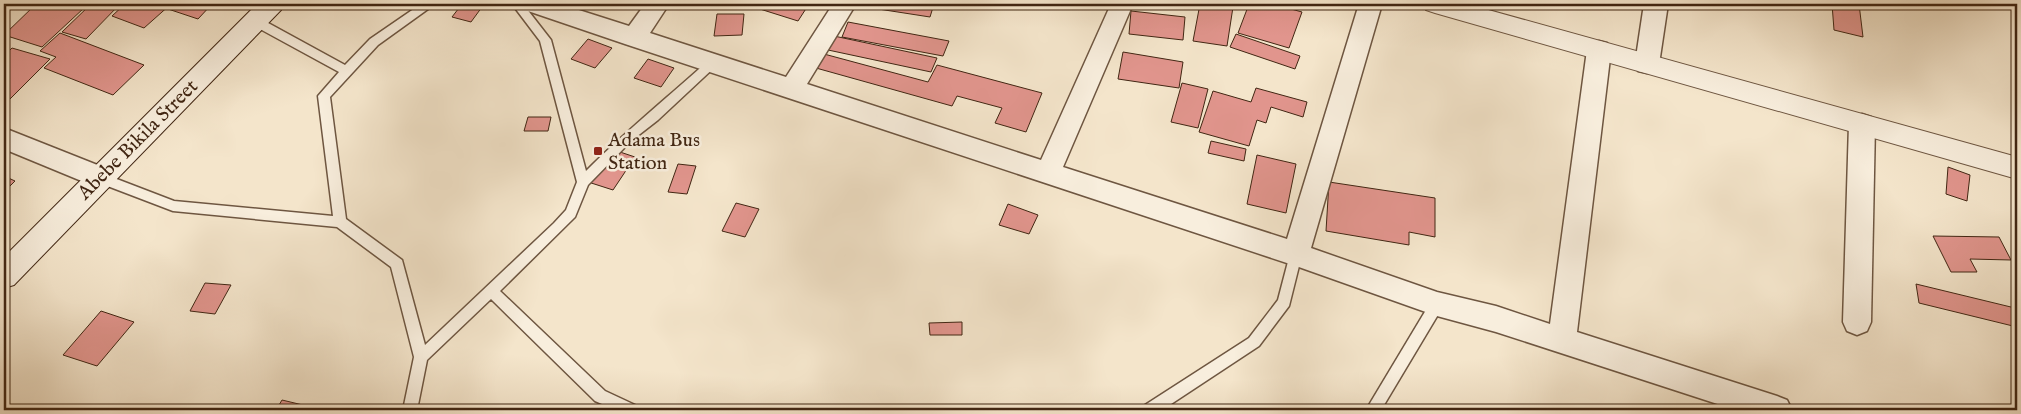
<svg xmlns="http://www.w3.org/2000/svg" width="2021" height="414" viewBox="0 0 2021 414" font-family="'IM FELL English',serif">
<rect width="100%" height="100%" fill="#f4e5cb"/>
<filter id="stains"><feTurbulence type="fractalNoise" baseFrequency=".004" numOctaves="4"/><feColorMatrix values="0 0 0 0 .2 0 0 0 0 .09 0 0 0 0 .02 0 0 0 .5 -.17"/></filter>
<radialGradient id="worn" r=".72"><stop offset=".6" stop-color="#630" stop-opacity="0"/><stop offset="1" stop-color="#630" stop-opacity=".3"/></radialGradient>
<g fill="#e1958d" stroke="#412613">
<path d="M 36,4 L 69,4 L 84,8 L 42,47 L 4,35 Z"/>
<path d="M 91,4 L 120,4 L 86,39 L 62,32 Z"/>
<path d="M 125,4 L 171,4 L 144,28 L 112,16 Z"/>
<path d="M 173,4 L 212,4 L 198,19 L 168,9 Z"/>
<path d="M 462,4 L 482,7 L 471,22 L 452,17 Z"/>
<path d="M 744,4 L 809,4 L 798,21 Z"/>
<path d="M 860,4 L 934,4 L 930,17 L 859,6 Z"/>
<path d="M 1200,4 L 1233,7 L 1227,46 L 1193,41 Z"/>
<path d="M 1249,4 L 1273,4 L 1302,12 L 1289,48 L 1238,33 Z"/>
<path d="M 1832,4 L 1859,4 L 1863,37 L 1834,30 Z"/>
<path d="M 1131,11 L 1185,17 L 1183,40 L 1129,34 Z"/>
<path d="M 717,14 L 744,14 L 742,35 L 714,36 Z"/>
<path d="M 848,22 L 949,41 L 943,56 L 842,37 Z"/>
<path d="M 60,33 L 144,65 L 113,95 L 44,68 L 56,57 L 40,51 Z"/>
<path d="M 1236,34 L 1300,56 L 1295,69 L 1230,47 Z"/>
<path d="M 834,36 L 937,58 L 931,72 L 828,50 Z"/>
<path d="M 588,39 L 612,48 L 595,68 L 571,59 Z"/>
<path d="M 12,48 L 50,59 L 4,105 L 4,56 Z"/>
<path d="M 1123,52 L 1183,62 L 1179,88 L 1118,79 Z"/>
<path d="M 824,54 L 928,82 L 937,65 L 1042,93 L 1026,132 L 995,123 L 1002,108 L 957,96 L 952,106 L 816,68 Z"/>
<path d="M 648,59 L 674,68 L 661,87 L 634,78 Z"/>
<path d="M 1182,83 L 1208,89 L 1198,128 L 1171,122 Z"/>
<path d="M 1256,88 L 1307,102 L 1303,117 L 1271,107 L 1266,123 L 1257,120 L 1249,146 L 1199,132 L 1213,91 L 1251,102 Z"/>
<path d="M 528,117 L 551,117 L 548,131 L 524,131 Z"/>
<path d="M 1211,141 L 1246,149 L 1244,161 L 1208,153 Z"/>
<path d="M 608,148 L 635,157 L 613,190 L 585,181 Z"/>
<path d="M 1257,155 L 1296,164 L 1286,213 L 1247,204 Z"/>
<path d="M 678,164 L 696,166 L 687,194 L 668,192 Z"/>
<path d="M 1948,167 L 1970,175 L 1967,201 L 1946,194 Z"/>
<path d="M 4,176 L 15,181 L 4,192 Z"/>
<path d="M 1329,182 L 1435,198 L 1435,237 L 1409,232 L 1409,245 L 1326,231 Z"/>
<path d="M 736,203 L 759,209 L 745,237 L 722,231 Z"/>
<path d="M 1008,204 L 1038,215 L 1029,234 L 999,225 Z"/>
<path d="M 1933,236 L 1999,237 L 2011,260 L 1970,259 L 1977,272 L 1951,272 Z"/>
<path d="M 205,283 L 231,285 L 215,314 L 190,311 Z"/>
<path d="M 1916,284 L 2015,308 L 2017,327 L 1919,303 Z"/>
<path d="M 101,311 L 134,322 L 97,366 L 63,355 Z"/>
<path d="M 962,322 L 962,335 L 930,335 L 929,323 Z"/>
<path d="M 282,400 L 307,406 L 304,410 L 276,410 Z"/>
</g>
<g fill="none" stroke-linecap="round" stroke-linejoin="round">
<g stroke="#6e5641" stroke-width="3">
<g id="service">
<path d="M 421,4 L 435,4 L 378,45 L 330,97 L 346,219 L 402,260 L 425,345 L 554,223 L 566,210 L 577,182 L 540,41 L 512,4 L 523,4 L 551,40 L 586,171 C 625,132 667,98 708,61 L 712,60 L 718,64 L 658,120 L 631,141 L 588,185 L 575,217 L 500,291 L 605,391 L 635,405 L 637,410 L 616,410 L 595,401 L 491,299 L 427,360 L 417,410 L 403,410 L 414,357 L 391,267 L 337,227 L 173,211 L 97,182 L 95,178 L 97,174 L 101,173 L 174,201 L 333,216 L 318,96 L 339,72 L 251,24 L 249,21 L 255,17 L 259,18 L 345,65 L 370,39 Z"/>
<path d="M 1296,248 L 1301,250 L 1302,254 L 1289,306 L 1259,346 L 1162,410 L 1143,410 L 1145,405 L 1249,338 L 1278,300 L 1290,254 L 1291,250 Z"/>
<path d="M 1437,298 L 1442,300 L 1444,304 L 1442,308 L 1381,410 L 1366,410 L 1432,300 Z"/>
</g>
</g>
<g stroke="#6e5641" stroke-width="3">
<g id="minor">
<path d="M 521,4 L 560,4 L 629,26 L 645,4 L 669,4 L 650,33 L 786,77 L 833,4 L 856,4 L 807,84 L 1041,160 L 1111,4 L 1133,4 L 1063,167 L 1287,239 L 1359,4 L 1382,4 L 1311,248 L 1437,292 L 1496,306 L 1550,324 L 1587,50 L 1591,43 L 1599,41 L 1607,43 L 1611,50 L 1577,332 L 1777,396 L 1787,400 L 1792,410 L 1736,410 L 1496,332 L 1437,316 L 1296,266 L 625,44 L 525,10 Z"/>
<path d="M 1644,4 L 1668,4 L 1659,64 L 1656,71 L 1647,73 L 1638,71 L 1635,64 Z"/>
<path d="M 1862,114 L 1871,117 L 1875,124 L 1871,322 L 1867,331 L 1857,335 L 1847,331 L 1843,322 L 1849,124 L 1853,117 Z"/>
<path d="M 4,128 L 110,170 L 114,178 L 110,186 L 101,189 L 4,149 Z"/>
</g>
</g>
<g stroke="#6e5641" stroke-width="2">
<path id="tertiary" d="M 1423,4 L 1467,4 L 2017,157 L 2017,179 L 1435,13 L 1426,10 Z"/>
</g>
<g stroke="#412613" stroke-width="2">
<path id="secondary" d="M 257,4 L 284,4 L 281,10 L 14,285 L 4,288 L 4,257 Z"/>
</g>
<use href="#service" fill="#f8eedd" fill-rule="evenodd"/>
<use href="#minor" fill="#f8eedd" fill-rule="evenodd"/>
<use href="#tertiary" fill="#f8eedd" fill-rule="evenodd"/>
<use href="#secondary" fill="#f8eedd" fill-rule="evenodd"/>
</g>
<rect fill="#8f2418" stroke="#f8eedd" stroke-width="2" x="593" y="146" width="10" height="10" rx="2.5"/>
<g text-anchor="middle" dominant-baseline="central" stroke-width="5" stroke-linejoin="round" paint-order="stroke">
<g font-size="20" fill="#412613" stroke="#f8eedd">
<text transform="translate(138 140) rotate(-45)">Abebe Bikila Street</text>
</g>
<g font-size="20" fill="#412613" stroke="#f8eedd" text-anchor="start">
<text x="608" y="140">Adama Bus<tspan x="608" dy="23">Station</tspan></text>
</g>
</g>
<rect width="2021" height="414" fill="none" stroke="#f4e5cb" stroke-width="20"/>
<rect x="5" y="5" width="2011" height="404" fill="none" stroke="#412613" stroke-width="2.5"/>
<rect x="10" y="10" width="2001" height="394" fill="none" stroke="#412613"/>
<rect width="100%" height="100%" filter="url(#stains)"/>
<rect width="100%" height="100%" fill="url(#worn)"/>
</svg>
